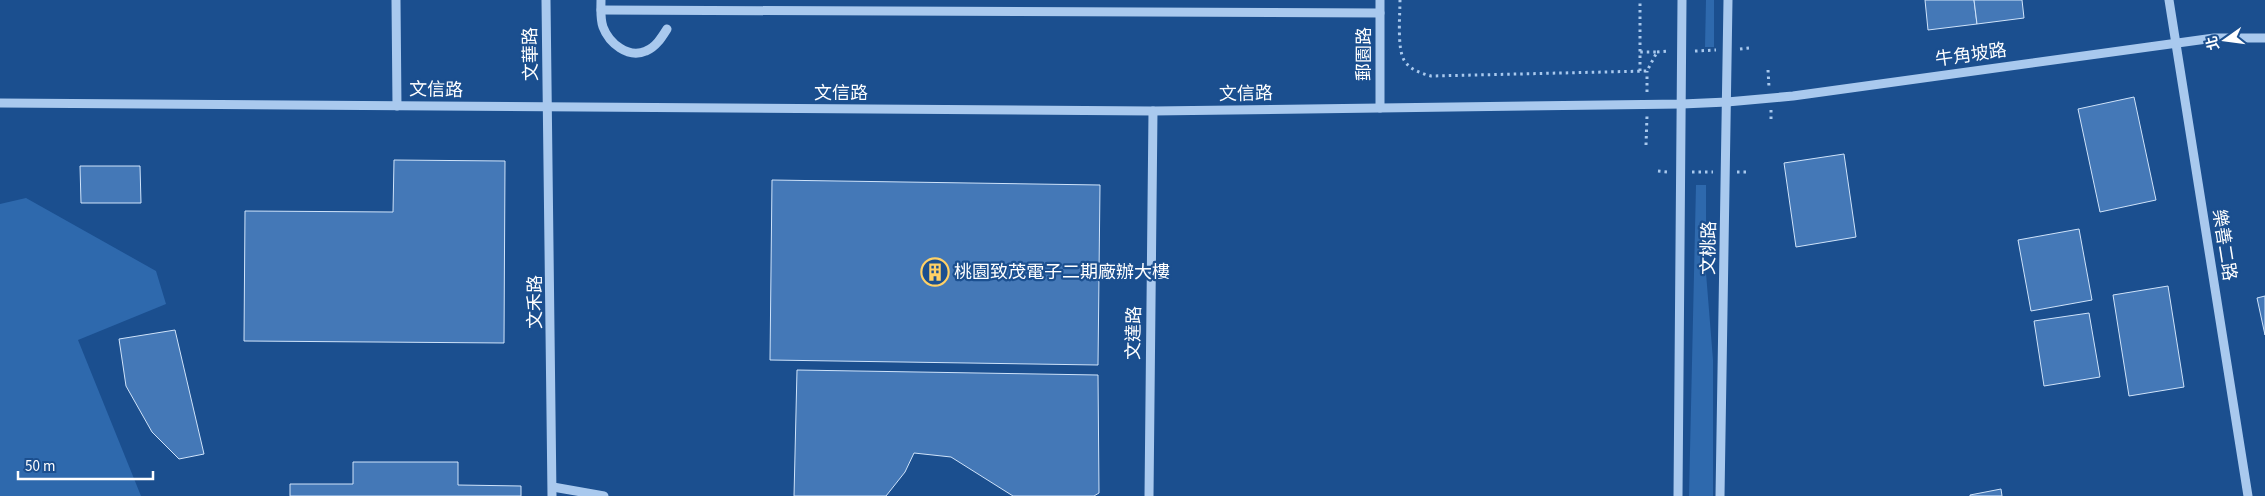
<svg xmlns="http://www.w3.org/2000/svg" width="2265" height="496" viewBox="0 0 2265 496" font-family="'Source Sans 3','Noto Sans TC',sans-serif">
<rect width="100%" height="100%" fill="#1b4f8f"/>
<g fill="#2e69ad">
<path d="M 1706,0 L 1714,0 L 1714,47 L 1705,47 Z"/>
<path d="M 1696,185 L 1706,185 L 1706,273 L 1713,360 L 1713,496 L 1689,496 Z"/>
<path d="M 26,198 L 156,271 L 166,304 L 78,340 L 141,496 L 0,496 L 0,204 Z"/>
</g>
<g fill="#4478b7" stroke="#cfe3fa">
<path d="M 1925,0 L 1974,0 L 1977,24 L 1928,30 Z"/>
<path d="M 1974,0 L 2022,0 L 2024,18 L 1977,24 Z"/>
<path d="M 2134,97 L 2156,200 L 2100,212 L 2078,109 Z"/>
<path d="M 1844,154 L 1856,237 L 1796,247 L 1784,163 Z"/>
<path d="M 394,160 L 505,161 L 504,343 L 244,341 L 245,211 L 393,212 Z"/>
<path d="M 80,166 L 140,166 L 141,203 L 81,203 Z"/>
<path d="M 772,180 L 1100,185 L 1098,365 L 770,360 Z"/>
<path d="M 2079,229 L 2092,300 L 2031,311 L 2018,240 Z"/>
<path d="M 2168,286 L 2184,387 L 2129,396 L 2113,295 Z"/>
<path d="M 2265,296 L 2265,335 L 2257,298 Z"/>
<path d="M 2089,313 L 2100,377 L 2044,386 L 2034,321 Z"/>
<path d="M 175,330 L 204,454 L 179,459 L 152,432 L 126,386 L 119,339 Z"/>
<path d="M 797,370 L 1098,375 L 1099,493 L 1094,496 L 1013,496 L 951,457 L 914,453 L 905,472 L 886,496 L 794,496 Z"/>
<path d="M 353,462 L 458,462 L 458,485 L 521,486 L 521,496 L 290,496 L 290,484 L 353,484 Z"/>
<path d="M 2001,489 L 2002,496 L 1970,496 L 1970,495 Z"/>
</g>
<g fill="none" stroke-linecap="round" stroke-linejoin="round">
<g stroke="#a9c9ee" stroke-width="3" stroke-dasharray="2.5 4" stroke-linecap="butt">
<path d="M 1400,0 C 1400,14 1397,48 1404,60 C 1410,70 1421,73 1431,76 L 1647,71 L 1657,52 L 1640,52"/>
<path d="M 1740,49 L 1749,48"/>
<path d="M 1695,51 L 1716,50"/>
<path d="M 1657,52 L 1669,51"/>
<path d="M 1768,70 L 1769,87"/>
<path d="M 1640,71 L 1640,0"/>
<path d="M 1647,92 L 1647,71"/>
<path d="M 1771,110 L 1771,119"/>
<path d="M 1646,145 L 1647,116"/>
<path d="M 1658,171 L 1668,172"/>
<path d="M 1692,172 L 1713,172"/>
<path d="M 1737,172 L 1748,172"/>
</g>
<g stroke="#a9c9ee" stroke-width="9">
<path d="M 396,0 L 397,106"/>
<path d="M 546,0 L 552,496"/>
<path d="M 601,0 C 601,8 600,19 603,27 C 609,43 628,59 646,51 C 656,47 662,37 667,29"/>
<path d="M 2169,0 L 2248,496"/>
<path d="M 601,10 L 1380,13"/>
<path d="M 0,103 L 1153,111 L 1682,104 L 1727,102 L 1793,96 L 2214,38 L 2265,38"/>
<path d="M 1380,108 L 1380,0"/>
<path d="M 553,487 L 604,496"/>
<path d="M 1149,496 L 1153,111"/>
<path d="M 1678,496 L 1682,0"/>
<path d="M 1720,496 L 1728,0"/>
</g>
</g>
<defs>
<g id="building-ring" transform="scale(1.4375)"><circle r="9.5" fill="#1b4f8f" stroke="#ffd166" stroke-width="1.5"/><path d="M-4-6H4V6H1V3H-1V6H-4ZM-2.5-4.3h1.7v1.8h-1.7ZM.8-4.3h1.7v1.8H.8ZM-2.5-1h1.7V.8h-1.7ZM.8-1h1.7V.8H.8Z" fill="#ffd166"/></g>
</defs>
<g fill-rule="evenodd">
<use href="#building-ring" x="935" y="272"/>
</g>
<g text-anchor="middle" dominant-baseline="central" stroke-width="4.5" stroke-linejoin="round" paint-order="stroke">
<g font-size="18" fill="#fff" stroke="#1b4f8f">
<text transform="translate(531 54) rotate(-91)">文華路</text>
<text transform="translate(1364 54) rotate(-90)">郵園路</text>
<text transform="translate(1971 55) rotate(-8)">牛角坡路</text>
<text transform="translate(436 90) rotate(1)">文信路</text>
<text x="841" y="93">文信路</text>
<text transform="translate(1246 94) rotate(-1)">文信路</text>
<text transform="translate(2224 245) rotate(81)">樂善二路</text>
<text transform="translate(1709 248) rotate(-89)">文桃路</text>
<text transform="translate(535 302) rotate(-90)">文禾路</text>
<text transform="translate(1134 333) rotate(-89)">文達路</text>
</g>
<g font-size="18" fill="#fff" stroke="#1b4f8f" text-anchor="start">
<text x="954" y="272">桃園致茂電子二期廠辦大樓</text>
</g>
</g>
<g transform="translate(2225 40) rotate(256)" stroke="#1b4f8f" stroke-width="4" paint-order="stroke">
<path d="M0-4L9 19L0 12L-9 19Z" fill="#ffffff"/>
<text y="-8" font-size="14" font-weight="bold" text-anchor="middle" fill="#ffffff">北</text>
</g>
<path d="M18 471v8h135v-8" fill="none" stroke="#ffffff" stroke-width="2.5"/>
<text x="25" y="471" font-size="15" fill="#ffffff" stroke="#1b4f8f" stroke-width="4" paint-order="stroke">50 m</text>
</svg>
